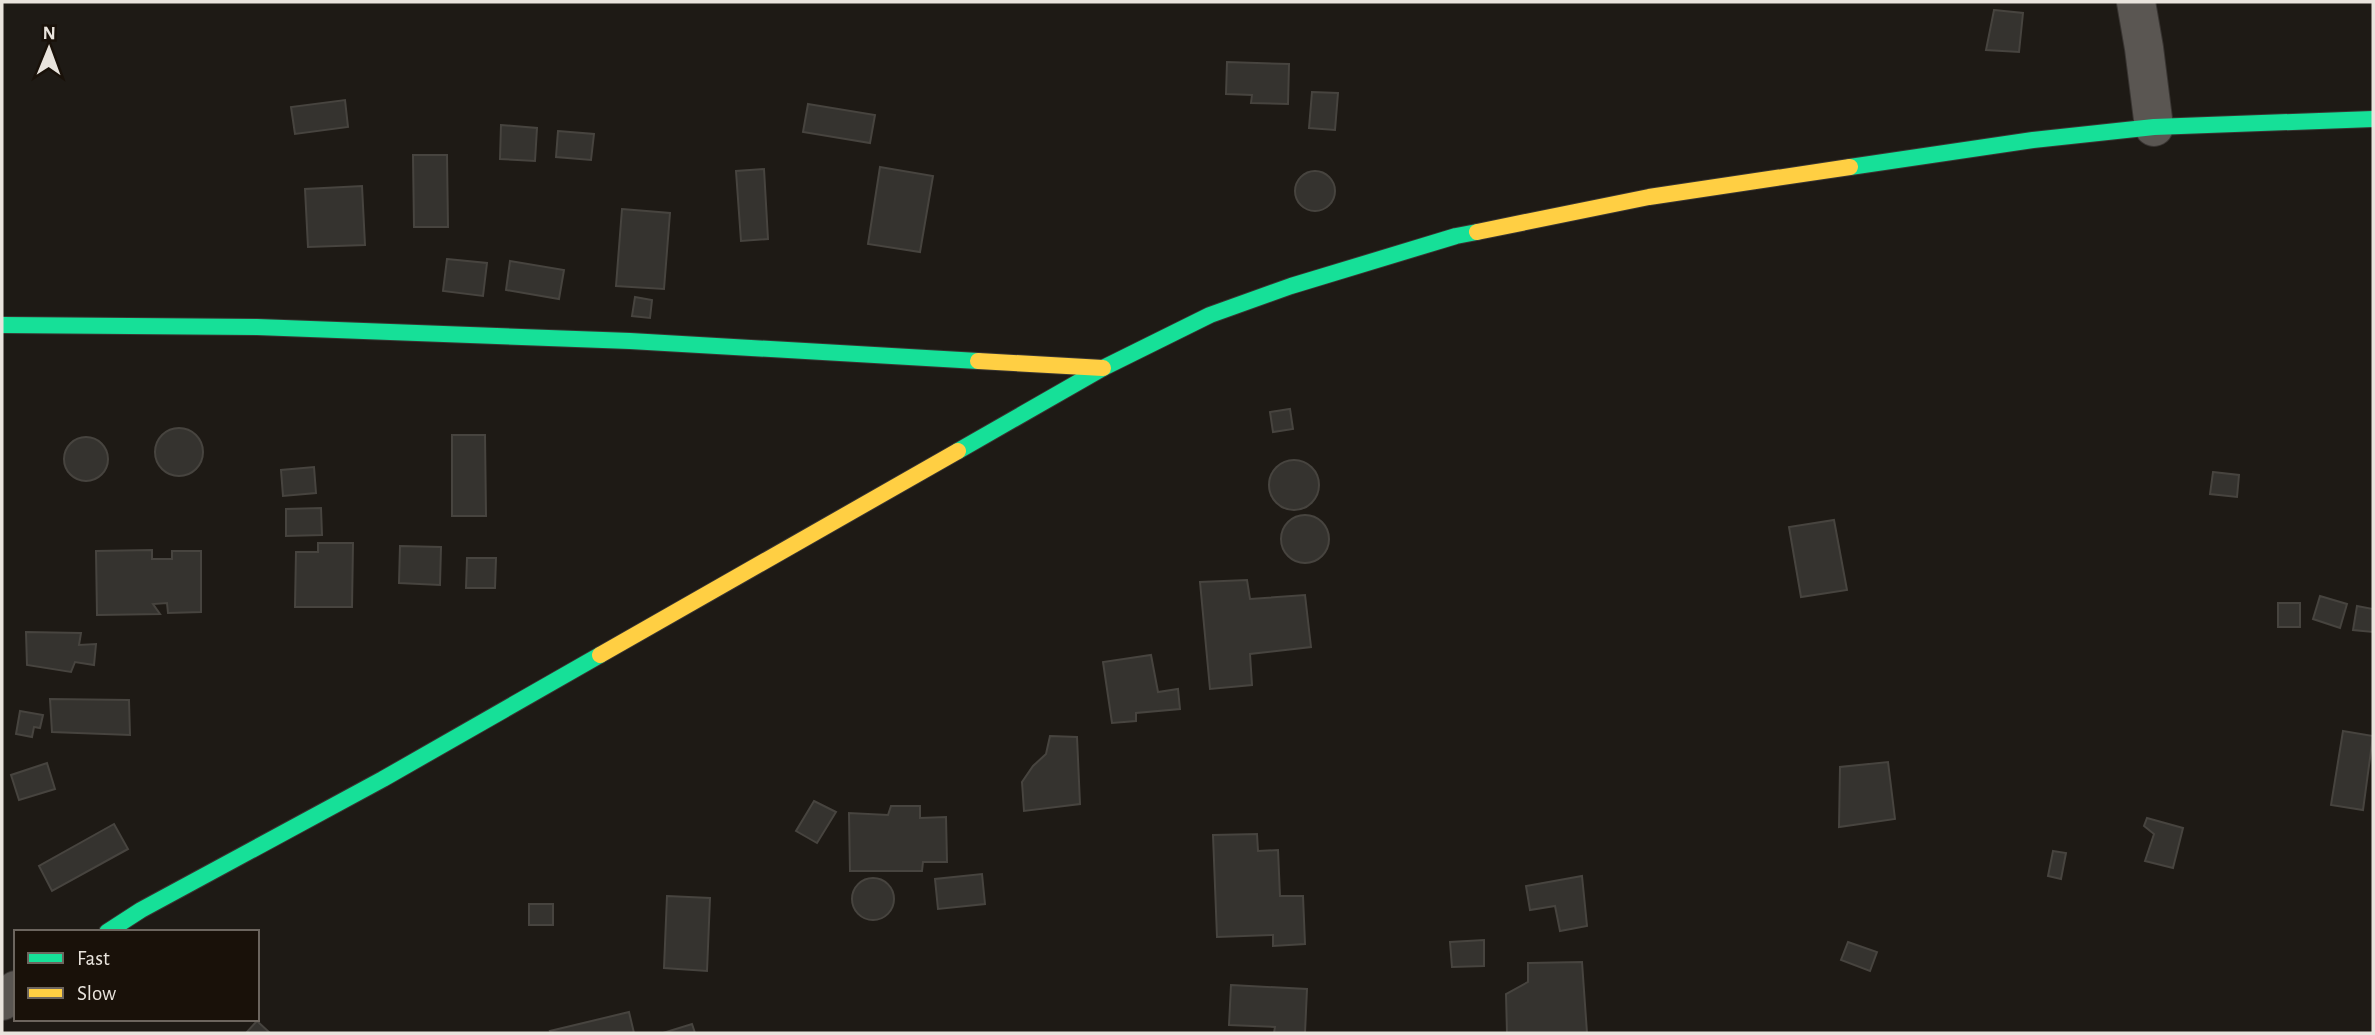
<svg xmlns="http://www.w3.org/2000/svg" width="2375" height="1035" viewBox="0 0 2375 1035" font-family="'Alegreya Sans',sans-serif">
<rect width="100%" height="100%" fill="#1e1a15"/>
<g fill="#35332f" stroke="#47443f" stroke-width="2">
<path d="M 1994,10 L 2023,13 L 2019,52 L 1986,50 Z"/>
<path d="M 1227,62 L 1289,64 L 1288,104 L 1251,103 L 1252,95 L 1226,94 Z"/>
<path d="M 1312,92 L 1338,93 L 1335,130 L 1309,128 Z"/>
<path d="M 345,100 L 348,127 L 295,134 L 291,107 Z"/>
<path d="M 808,104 L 875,115 L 870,143 L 803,132 Z"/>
<path d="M 501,125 L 537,128 L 535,161 L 500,159 Z"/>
<path d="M 558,131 L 594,134 L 591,160 L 556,157 Z"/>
<path d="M 413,155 L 447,155 L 448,227 L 414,227 Z"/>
<path d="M 880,167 L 933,176 L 920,252 L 868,244 Z"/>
<path d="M 764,169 L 768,239 L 741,241 L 736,171 Z"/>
<circle cx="1315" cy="191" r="20"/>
<path d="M 362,186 L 365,245 L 308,247 L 305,189 Z"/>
<path d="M 622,209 L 670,213 L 664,289 L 616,286 Z"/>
<path d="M 447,259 L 487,263 L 483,296 L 443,291 Z"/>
<path d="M 510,261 L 564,270 L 559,299 L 506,290 Z"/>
<path d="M 635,297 L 652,300 L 650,318 L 632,316 Z"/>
<path d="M 1290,409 L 1293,429 L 1273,432 L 1270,412 Z"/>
<circle cx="179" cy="452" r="24"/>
<path d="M 452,435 L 485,435 L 486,516 L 452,516 Z"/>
<circle cx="86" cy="459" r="22"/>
<circle cx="1294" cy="485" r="25"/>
<path d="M 314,467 L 316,493 L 283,496 L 281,470 Z"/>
<path d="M 2213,472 L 2239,475 L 2237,497 L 2210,494 Z"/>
<path d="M 321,508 L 322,535 L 286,536 L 286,509 Z"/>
<circle cx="1305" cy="539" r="24"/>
<path d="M 1834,520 L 1847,590 L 1801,597 L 1789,527 Z"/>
<path d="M 318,543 L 353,543 L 352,607 L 295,607 L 296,552 L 318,552 Z"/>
<path d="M 400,546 L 441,547 L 440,585 L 399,583 Z"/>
<path d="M 152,550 L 152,559 L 172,559 L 172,551 L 201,551 L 201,612 L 168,613 L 167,603 L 153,604 L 160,614 L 97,615 L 96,551 Z"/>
<path d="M 467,558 L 496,558 L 495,588 L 466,588 Z"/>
<path d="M 1247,580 L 1250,599 L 1305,595 L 1311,647 L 1250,654 L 1252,685 L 1210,689 L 1200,582 Z"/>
<path d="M 2320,596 L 2347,604 L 2340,628 L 2313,619 Z"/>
<rect x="2278" y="603" width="22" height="24"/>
<path d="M 2357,606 L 2373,609 L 2373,632 L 2353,630 Z"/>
<path d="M 26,632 L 81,633 L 79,645 L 96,644 L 94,665 L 75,662 L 71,672 L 27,665 Z"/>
<path d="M 1151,655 L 1158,692 L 1178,689 L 1180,709 L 1136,713 L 1136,721 L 1112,723 L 1103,662 Z"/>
<path d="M 50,699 L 129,700 L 130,735 L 52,732 Z"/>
<path d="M 20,711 L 43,715 L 40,728 L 34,727 L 32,737 L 16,734 Z"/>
<path d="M 2343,731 L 2373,736 L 2363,810 L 2331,805 Z"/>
<path d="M 1050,736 L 1077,737 L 1080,804 L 1024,811 L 1022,782 L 1033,766 L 1046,754 Z"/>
<path d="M 1888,762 L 1895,819 L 1839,827 L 1840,767 Z"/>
<path d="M 47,763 L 55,789 L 19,800 L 11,775 Z"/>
<path d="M 814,801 L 836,812 L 817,843 L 796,831 Z"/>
<path d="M 891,806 L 920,806 L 920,818 L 946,817 L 947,862 L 923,862 L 922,871 L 850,871 L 849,813 L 888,815 Z"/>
<path d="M 2147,818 L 2183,828 L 2173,868 L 2145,861 L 2154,834 L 2144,826 Z"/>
<path d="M 114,824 L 128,849 L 52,891 L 39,866 Z"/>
<path d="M 1257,834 L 1258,851 L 1278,850 L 1280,896 L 1303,896 L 1305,944 L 1273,946 L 1273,935 L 1217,937 L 1213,835 Z"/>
<path d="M 2053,851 L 2066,853 L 2061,879 L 2048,876 Z"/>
<path d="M 982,874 L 985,904 L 938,909 L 935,879 Z"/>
<path d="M 1582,876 L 1587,926 L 1560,931 L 1555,906 L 1530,910 L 1526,886 Z"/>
<circle cx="873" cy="899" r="21"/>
<path d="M 667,896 L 710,898 L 707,971 L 664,968 Z"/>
<rect x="529" y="904" width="24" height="21"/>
<path d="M 1484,940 L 1484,966 L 1452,967 L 1450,942 Z"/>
<path d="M 1848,942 L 1877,952 L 1870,971 L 1841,960 Z"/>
<path d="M 1582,962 L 1587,1033 L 1507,1033 L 1506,994 L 1528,982 L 1528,963 Z"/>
<path d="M 1231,985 L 1307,989 L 1305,1033 L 1274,1033 L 1275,1027 L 1229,1025 Z"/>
<path d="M 629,1012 L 634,1033 L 551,1033 L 550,1031 Z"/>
<path d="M 257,1021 L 270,1033 L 246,1033 Z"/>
<path d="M 692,1024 L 695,1033 L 663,1033 Z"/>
</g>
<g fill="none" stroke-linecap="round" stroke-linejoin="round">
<g stroke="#393532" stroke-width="40">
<g id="street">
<path d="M 2136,2 L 2144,48 L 2154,127"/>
<path d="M 2,1001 L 16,990"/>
</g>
</g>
<g stroke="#393532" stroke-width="18">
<g id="fast">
<path d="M 1850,167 L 2033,140 L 2154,127 L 2373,119"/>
<path d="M 2,325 L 257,327 L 630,341 L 978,361"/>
<path d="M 958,451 L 1103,368 L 1210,315 L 1291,286 L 1456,236 L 1477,232"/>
<path d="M 107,932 L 141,910 L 383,779 L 600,655"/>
</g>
</g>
<g stroke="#393532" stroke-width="18">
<g id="slow">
<path d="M 1477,232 L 1649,197 L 1850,167"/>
<path d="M 978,361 L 1103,368"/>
<path d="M 600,655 L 958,451"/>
</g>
</g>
<use href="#street" stroke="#5a5652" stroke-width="38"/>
<use href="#fast" stroke="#16e098" stroke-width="16"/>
<use href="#slow" stroke="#ffcf43" stroke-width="16"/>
</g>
<rect width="2375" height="1035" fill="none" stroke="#e9e4dd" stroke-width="7"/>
<rect x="14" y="930" width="245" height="91" fill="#191109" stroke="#6c655e" stroke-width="2"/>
<rect x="28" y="953" width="35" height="10" fill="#16e098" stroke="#6c655e" stroke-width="2"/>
<text x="77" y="965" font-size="21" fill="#e9e4dd">Fast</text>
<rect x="28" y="988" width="35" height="10" fill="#ffcf43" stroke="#6c655e" stroke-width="2"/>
<text x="77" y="1000" font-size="21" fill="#e9e4dd">Slow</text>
<g transform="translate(49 49) rotate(1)" stroke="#191109" stroke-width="5" paint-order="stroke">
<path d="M0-5L12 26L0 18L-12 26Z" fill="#e9e4dd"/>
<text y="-10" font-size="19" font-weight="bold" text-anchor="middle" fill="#e9e4dd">N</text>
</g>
</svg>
